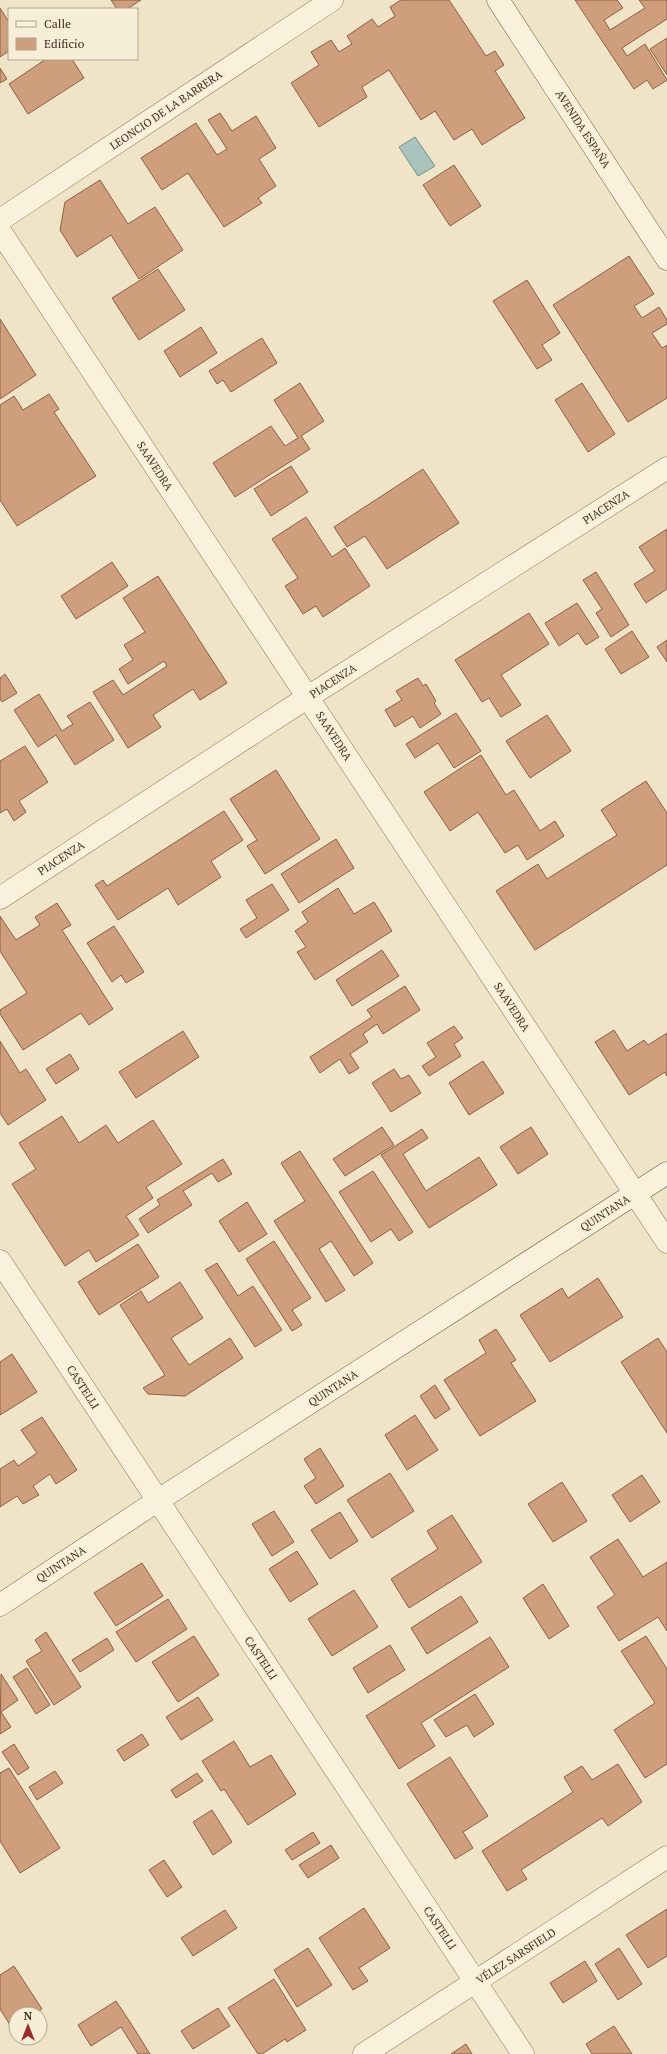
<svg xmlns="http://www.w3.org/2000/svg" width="667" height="2054" viewBox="0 0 667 2054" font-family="'PT Serif',serif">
<rect width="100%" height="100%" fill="#f0e4c8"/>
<path fill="#a9c4bc" stroke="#6f938a" d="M 415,137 L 435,166 L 418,176 L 399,147 Z"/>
<g fill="#cf9f7d" stroke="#8d5f41">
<path d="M 111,0 L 141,0 L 127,9 L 117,9 Z"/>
<path d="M 401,0 L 449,0 L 486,56 L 495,51 L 504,65 L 495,71 L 525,118 L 482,145 L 472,129 L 454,140 L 435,111 L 421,120 L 389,70 L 362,87 L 367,97 L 319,127 L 291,83 L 319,65 L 311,52 L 331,40 L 339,52 L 352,44 L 347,36 L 372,19 L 378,27 L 395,16 L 390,7 Z"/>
<path d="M 575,0 L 617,0 L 623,8 L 604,20 L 610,30 L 645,8 L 639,0 L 667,0 L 667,19 L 622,48 L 627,56 L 645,44 L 667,80 L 653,89 L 647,80 L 634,89 Z"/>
<path d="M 0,8 L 9,22 L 9,51 L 0,57 Z"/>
<path d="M 667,38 L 667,75 L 650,49 Z"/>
<path d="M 46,59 L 72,59 L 84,78 L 28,114 L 9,84 Z"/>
<path d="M 0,68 L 7,79 L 0,83 Z"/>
<path d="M 220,113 L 232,131 L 256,116 L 276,148 L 259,159 L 276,186 L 258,198 L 262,203 L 224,227 L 188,173 L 162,190 L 141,158 L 196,123 L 217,155 L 227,149 L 208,120 Z"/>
<path d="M 454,165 L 481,206 L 450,226 L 423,185 Z"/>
<path d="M 100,180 L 128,224 L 155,207 L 183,250 L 139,279 L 111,235 L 77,257 L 60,230 L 65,202 Z"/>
<path d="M 629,256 L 654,294 L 634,306 L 642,318 L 659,307 L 667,320 L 667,324 L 652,333 L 662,348 L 667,345 L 667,398 L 628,422 L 553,305 Z"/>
<path d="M 158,269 L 185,310 L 139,340 L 112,298 Z"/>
<path d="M 527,280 L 560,333 L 542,345 L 552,360 L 537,369 L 493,301 Z"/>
<path d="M 0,319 L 36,375 L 0,399 Z"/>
<path d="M 201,327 L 217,353 L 180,377 L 164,351 Z"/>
<path d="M 262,338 L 277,363 L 231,392 L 223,380 L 217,384 L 209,371 Z"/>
<path d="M 300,383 L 324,421 L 301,436 L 310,449 L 235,497 L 213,463 L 271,426 L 285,446 L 298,438 L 274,400 Z"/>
<path d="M 582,383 L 615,434 L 588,452 L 555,400 Z"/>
<path d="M 49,394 L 59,409 L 54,412 L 96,476 L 17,526 L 0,500 L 0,405 L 14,396 L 23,410 Z"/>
<path d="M 291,466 L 308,492 L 271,516 L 254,489 Z"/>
<path d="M 423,469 L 459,523 L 387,569 L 365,536 L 347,547 L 334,527 Z"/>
<path d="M 306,517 L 332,557 L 345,548 L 370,586 L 323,617 L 316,606 L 303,614 L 285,586 L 298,578 L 272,539 Z"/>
<path d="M 667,529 L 667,589 L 646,603 L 634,584 L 655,571 L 639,547 Z"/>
<path d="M 112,562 L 128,586 L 76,619 L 61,596 Z"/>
<path d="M 596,572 L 629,625 L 611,637 L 596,613 L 602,609 L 583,580 Z"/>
<path d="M 158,576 L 227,683 L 200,700 L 193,689 L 153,715 L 161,727 L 128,748 L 93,692 L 113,680 L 123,695 L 167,666 L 164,661 L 128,684 L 119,669 L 133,660 L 124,645 L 145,632 L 123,598 Z"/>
<path d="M 577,603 L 599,637 L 586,645 L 578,633 L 559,646 L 545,623 Z"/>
<path d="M 529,613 L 549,644 L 501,675 L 521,705 L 501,717 L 489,698 L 482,702 L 455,660 Z"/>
<path d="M 632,631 L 649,657 L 621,674 L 605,649 Z"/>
<path d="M 667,640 L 667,662 L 657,647 Z"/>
<path d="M 5,674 L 17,693 L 2,702 L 0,699 L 0,678 Z"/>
<path d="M 418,678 L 423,686 L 426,684 L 436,701 L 434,703 L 441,714 L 420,728 L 413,716 L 395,727 L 385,710 L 402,700 L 396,691 Z"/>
<path d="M 39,694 L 62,731 L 73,724 L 67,716 L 90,702 L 114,740 L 75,765 L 56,735 L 38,747 L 14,710 Z"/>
<path d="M 456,713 L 481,751 L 454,768 L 438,743 L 415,758 L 406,744 Z"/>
<path d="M 547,715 L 571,751 L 530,778 L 506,741 Z"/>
<path d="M 25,746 L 48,782 L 19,801 L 26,812 L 14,821 L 7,809 L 0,813 L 0,761 Z"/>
<path d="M 481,755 L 506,795 L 514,790 L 540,831 L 555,821 L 564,836 L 527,860 L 518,845 L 505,853 L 478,812 L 450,831 L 424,792 Z"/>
<path d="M 276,770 L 320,839 L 265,874 L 247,846 L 257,840 L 230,799 Z"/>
<path d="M 646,781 L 667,813 L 667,865 L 535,950 L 496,891 L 538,864 L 547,879 L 617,835 L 601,810 Z"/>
<path d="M 224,811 L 243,840 L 211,861 L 221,877 L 178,905 L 168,888 L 118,920 L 95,885 L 103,880 L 107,886 Z"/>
<path d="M 336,839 L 354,868 L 299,903 L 281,874 Z"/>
<path d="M 272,884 L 289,910 L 246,938 L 240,929 L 257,918 L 246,900 Z"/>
<path d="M 338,888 L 354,914 L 374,902 L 392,931 L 315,980 L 297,952 L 306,947 L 295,931 L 308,922 L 302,912 Z"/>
<path d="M 57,903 L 71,925 L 62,930 L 113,1009 L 89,1025 L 81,1013 L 23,1050 L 0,1014 L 0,1010 L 27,993 L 0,951 L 0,916 L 16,940 L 40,925 L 35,917 Z"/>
<path d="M 114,926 L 144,972 L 126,983 L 121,975 L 112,982 L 87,943 Z"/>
<path d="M 382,950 L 399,976 L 352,1006 L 336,980 Z"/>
<path d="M 405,986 L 420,1010 L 383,1034 L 377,1024 L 363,1034 L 368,1042 L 350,1054 L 359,1068 L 349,1074 L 340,1059 L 320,1073 L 310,1057 L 372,1017 L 367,1010 Z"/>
<path d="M 454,1026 L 463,1038 L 454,1044 L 461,1056 L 429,1076 L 422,1066 L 436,1057 L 427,1043 Z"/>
<path d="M 614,1030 L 627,1051 L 644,1040 L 648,1045 L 667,1033 L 667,1076 L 665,1072 L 629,1095 L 595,1042 Z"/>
<path d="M 183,1031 L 199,1057 L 136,1098 L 119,1072 Z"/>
<path d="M 0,1041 L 20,1073 L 26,1069 L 46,1100 L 8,1125 L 0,1113 Z"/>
<path d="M 70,1054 L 79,1069 L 56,1084 L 46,1069 Z"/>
<path d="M 483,1061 L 504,1093 L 469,1115 L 449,1083 Z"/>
<path d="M 394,1069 L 401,1079 L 409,1075 L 421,1093 L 391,1112 L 372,1083 Z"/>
<path d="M 62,1116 L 79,1143 L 106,1125 L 118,1143 L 153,1120 L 182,1164 L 146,1187 L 153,1198 L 126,1216 L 139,1235 L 96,1262 L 89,1250 L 65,1266 L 12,1184 L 36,1169 L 19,1143 Z"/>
<path d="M 382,1127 L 394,1145 L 345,1176 L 333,1159 Z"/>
<path d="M 531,1127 L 548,1154 L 518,1174 L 500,1147 Z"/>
<path d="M 422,1129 L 428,1138 L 403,1154 L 426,1191 L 479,1157 L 497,1185 L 429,1228 L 381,1155 Z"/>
<path d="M 300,1151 L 373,1263 L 354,1276 L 331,1241 L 319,1249 L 345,1290 L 326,1302 L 274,1221 L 305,1201 L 281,1163 Z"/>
<path d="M 223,1159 L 232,1174 L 218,1182 L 212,1173 L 183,1191 L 192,1205 L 148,1233 L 139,1219 L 160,1205 L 157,1200 Z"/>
<path d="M 373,1171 L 413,1232 L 399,1241 L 391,1229 L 371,1242 L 339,1192 Z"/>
<path d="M 247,1202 L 267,1234 L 239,1252 L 219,1221 Z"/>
<path d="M 274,1241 L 311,1298 L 292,1310 L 302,1325 L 292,1331 L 246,1259 Z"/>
<path d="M 138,1244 L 159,1277 L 99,1315 L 78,1282 Z"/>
<path d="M 217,1263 L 238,1296 L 253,1286 L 282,1330 L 255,1347 L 205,1270 Z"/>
<path d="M 598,1278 L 623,1317 L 550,1362 L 520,1315 L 562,1288 L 568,1298 Z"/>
<path d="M 180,1282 L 203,1318 L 171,1338 L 189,1365 L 230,1338 L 243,1358 L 185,1396 L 148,1394 L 143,1388 L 165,1375 L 120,1305 L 141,1291 L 148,1303 Z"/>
<path d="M 496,1329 L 516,1360 L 511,1363 L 536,1401 L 480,1436 L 444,1380 L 486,1353 L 479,1340 Z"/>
<path d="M 658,1338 L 667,1352 L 667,1433 L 621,1362 Z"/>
<path d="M 12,1354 L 37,1392 L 0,1415 L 0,1362 Z"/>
<path d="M 435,1385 L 450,1409 L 435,1419 L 420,1396 Z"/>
<path d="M 415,1415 L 438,1450 L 407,1470 L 385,1435 Z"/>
<path d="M 42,1417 L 77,1470 L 56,1484 L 50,1474 L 33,1486 L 39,1495 L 23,1504 L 17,1496 L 0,1507 L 0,1469 L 14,1460 L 18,1466 L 37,1453 L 21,1430 Z"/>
<path d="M 320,1448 L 344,1486 L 316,1504 L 304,1486 L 316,1478 L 304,1459 Z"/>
<path d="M 390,1473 L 414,1511 L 372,1538 L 347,1500 Z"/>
<path d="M 642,1475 L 660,1502 L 630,1522 L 612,1495 Z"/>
<path d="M 562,1482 L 587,1521 L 553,1542 L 528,1504 Z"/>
<path d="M 274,1511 L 294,1542 L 272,1556 L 252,1524 Z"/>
<path d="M 340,1512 L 358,1541 L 330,1559 L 311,1530 Z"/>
<path d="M 452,1515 L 482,1562 L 409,1608 L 391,1579 L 438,1549 L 427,1531 Z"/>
<path d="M 618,1539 L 643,1577 L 667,1562 L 667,1631 L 658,1617 L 619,1641 L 597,1607 L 615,1595 L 590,1557 Z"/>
<path d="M 297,1551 L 318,1584 L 290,1602 L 269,1569 Z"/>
<path d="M 142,1563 L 163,1596 L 116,1626 L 94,1593 Z"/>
<path d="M 543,1584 L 569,1626 L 549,1639 L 523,1598 Z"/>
<path d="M 354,1590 L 378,1627 L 332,1656 L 308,1619 Z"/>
<path d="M 461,1596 L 478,1622 L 427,1654 L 411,1628 Z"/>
<path d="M 168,1599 L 187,1629 L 136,1662 L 116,1632 Z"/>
<path d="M 46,1632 L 81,1687 L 54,1705 L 26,1661 L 42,1651 L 35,1640 Z"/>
<path d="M 194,1636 L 219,1675 L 178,1702 L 152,1662 Z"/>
<path d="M 646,1636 L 667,1669 L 667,1764 L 645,1778 L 614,1730 L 655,1703 L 621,1651 Z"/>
<path d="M 490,1637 L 509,1667 L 421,1723 L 435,1746 L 399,1769 L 366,1716 Z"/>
<path d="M 107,1638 L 114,1650 L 80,1672 L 72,1660 Z"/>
<path d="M 390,1645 L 405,1670 L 368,1693 L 353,1668 Z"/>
<path d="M 27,1668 L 50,1705 L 36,1714 L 13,1677 Z"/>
<path d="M 1,1674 L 18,1700 L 1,1712 L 11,1727 L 0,1734 Z"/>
<path d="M 475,1694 L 494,1724 L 474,1737 L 467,1725 L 446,1737 L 434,1720 Z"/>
<path d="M 198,1697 L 213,1720 L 181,1740 L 166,1717 Z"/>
<path d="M 142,1734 L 149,1745 L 124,1761 L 117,1750 Z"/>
<path d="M 234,1741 L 250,1767 L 271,1755 L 296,1794 L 248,1825 L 224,1789 L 221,1791 L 202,1761 Z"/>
<path d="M 14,1744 L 29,1768 L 18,1775 L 2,1752 Z"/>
<path d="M 450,1757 L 488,1816 L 463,1832 L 473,1848 L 455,1859 L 407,1784 Z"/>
<path d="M 618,1764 L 642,1802 L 608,1826 L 602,1818 L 521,1870 L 527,1879 L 507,1891 L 482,1851 L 573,1792 L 564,1777 L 582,1766 L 592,1780 Z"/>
<path d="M 9,1768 L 60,1848 L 20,1873 L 0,1841 L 0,1773 Z"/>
<path d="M 55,1771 L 63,1783 L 37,1800 L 29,1787 Z"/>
<path d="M 197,1773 L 203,1781 L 176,1798 L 171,1790 Z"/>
<path d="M 212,1810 L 232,1842 L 213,1855 L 193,1822 Z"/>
<path d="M 313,1832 L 320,1843 L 292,1860 L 285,1850 Z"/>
<path d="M 331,1845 L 339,1858 L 308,1878 L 299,1865 Z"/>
<path d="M 164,1860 L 182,1887 L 167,1897 L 149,1870 Z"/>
<path d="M 364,1908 L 390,1948 L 359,1968 L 368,1981 L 353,1990 L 319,1938 Z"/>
<path d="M 667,1909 L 667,1956 L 648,1968 L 626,1935 Z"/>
<path d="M 225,1910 L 237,1928 L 193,1956 L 181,1938 Z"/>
<path d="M 308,1948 L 332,1985 L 297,2007 L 274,1970 Z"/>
<path d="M 619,1948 L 642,1984 L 618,2000 L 595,1964 Z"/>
<path d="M 585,1961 L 597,1981 L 563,2003 L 550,1983 Z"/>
<path d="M 14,1966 L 42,2009 L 34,2014 L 16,2014 L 16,2025 L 12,2028 L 0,2009 L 0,1975 Z"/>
<path d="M 274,1979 L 306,2030 L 287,2042 L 285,2039 L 262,2054 L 258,2054 L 228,2008 Z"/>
<path d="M 116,2001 L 130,2022 L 150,2054 L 138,2054 L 121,2027 L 91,2046 L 78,2025 Z"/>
<path d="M 218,2008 L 230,2026 L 193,2049 L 181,2031 Z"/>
<path d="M 614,2026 L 632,2054 L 592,2054 L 586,2044 Z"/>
<path d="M 466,2044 L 472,2054 L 451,2054 Z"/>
</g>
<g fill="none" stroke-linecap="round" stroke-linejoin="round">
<g stroke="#8d765c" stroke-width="23">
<g id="street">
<path d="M 0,220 L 332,0"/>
<path d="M 0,231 L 667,1242"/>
<path d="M 0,898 L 308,697 L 667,468"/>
<path d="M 0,1261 L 523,2054"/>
<path d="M 364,2054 L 667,1857"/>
</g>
</g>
<g stroke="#6f573f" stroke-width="23">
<g id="secondary">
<path d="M 498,0 L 667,259"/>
<path d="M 0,1605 L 157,1501 L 667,1173"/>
</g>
</g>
<use href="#street" stroke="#faf1dc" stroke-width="22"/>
<use href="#secondary" stroke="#faf1dc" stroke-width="22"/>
</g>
<g text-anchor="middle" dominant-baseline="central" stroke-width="3.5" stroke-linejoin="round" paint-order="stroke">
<g font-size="11" fill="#3d2e20" stroke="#f7eed8">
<text transform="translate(166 110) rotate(-34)">LEONCIO DE LA BARRERA</text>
<text transform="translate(583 129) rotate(57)">AVENIDA ESPAÑA</text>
<text transform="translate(155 466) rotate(57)">SAAVEDRA</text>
<text transform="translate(606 507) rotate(-33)">PIACENZA</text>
<text transform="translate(333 681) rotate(-33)">PIACENZA</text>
<text transform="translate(334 736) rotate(57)">SAAVEDRA</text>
<text transform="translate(61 858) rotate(-33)">PIACENZA</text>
<text transform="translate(512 1007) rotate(57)">SAAVEDRA</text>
<text transform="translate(605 1213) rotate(-33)">QUINTANA</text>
<text transform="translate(83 1387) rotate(57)">CASTELLI</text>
<text transform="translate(333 1388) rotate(-33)">QUINTANA</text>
<text transform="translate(61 1564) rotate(-33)">QUINTANA</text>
<text transform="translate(261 1658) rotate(56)">CASTELLI</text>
<text transform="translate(440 1928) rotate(56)">CASTELLI</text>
<text transform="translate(516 1956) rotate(-33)">VÉLEZ SARSFIELD</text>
</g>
</g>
<rect x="8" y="8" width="130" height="52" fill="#f7eed8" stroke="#ada18e"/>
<rect x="16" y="21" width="20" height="6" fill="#faf1dc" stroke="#ada18e"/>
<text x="44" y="28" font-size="12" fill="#3d2e20">Calle</text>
<rect x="16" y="38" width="20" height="12" fill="#cf9f7d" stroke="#ada18e"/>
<text x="44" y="48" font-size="12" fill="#3d2e20">Edificio</text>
<g transform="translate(28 2026)"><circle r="19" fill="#f7eed8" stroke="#ada18e"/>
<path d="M0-3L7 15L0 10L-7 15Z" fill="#9e2a2b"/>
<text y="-6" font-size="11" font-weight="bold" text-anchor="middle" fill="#3d2e20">N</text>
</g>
</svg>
